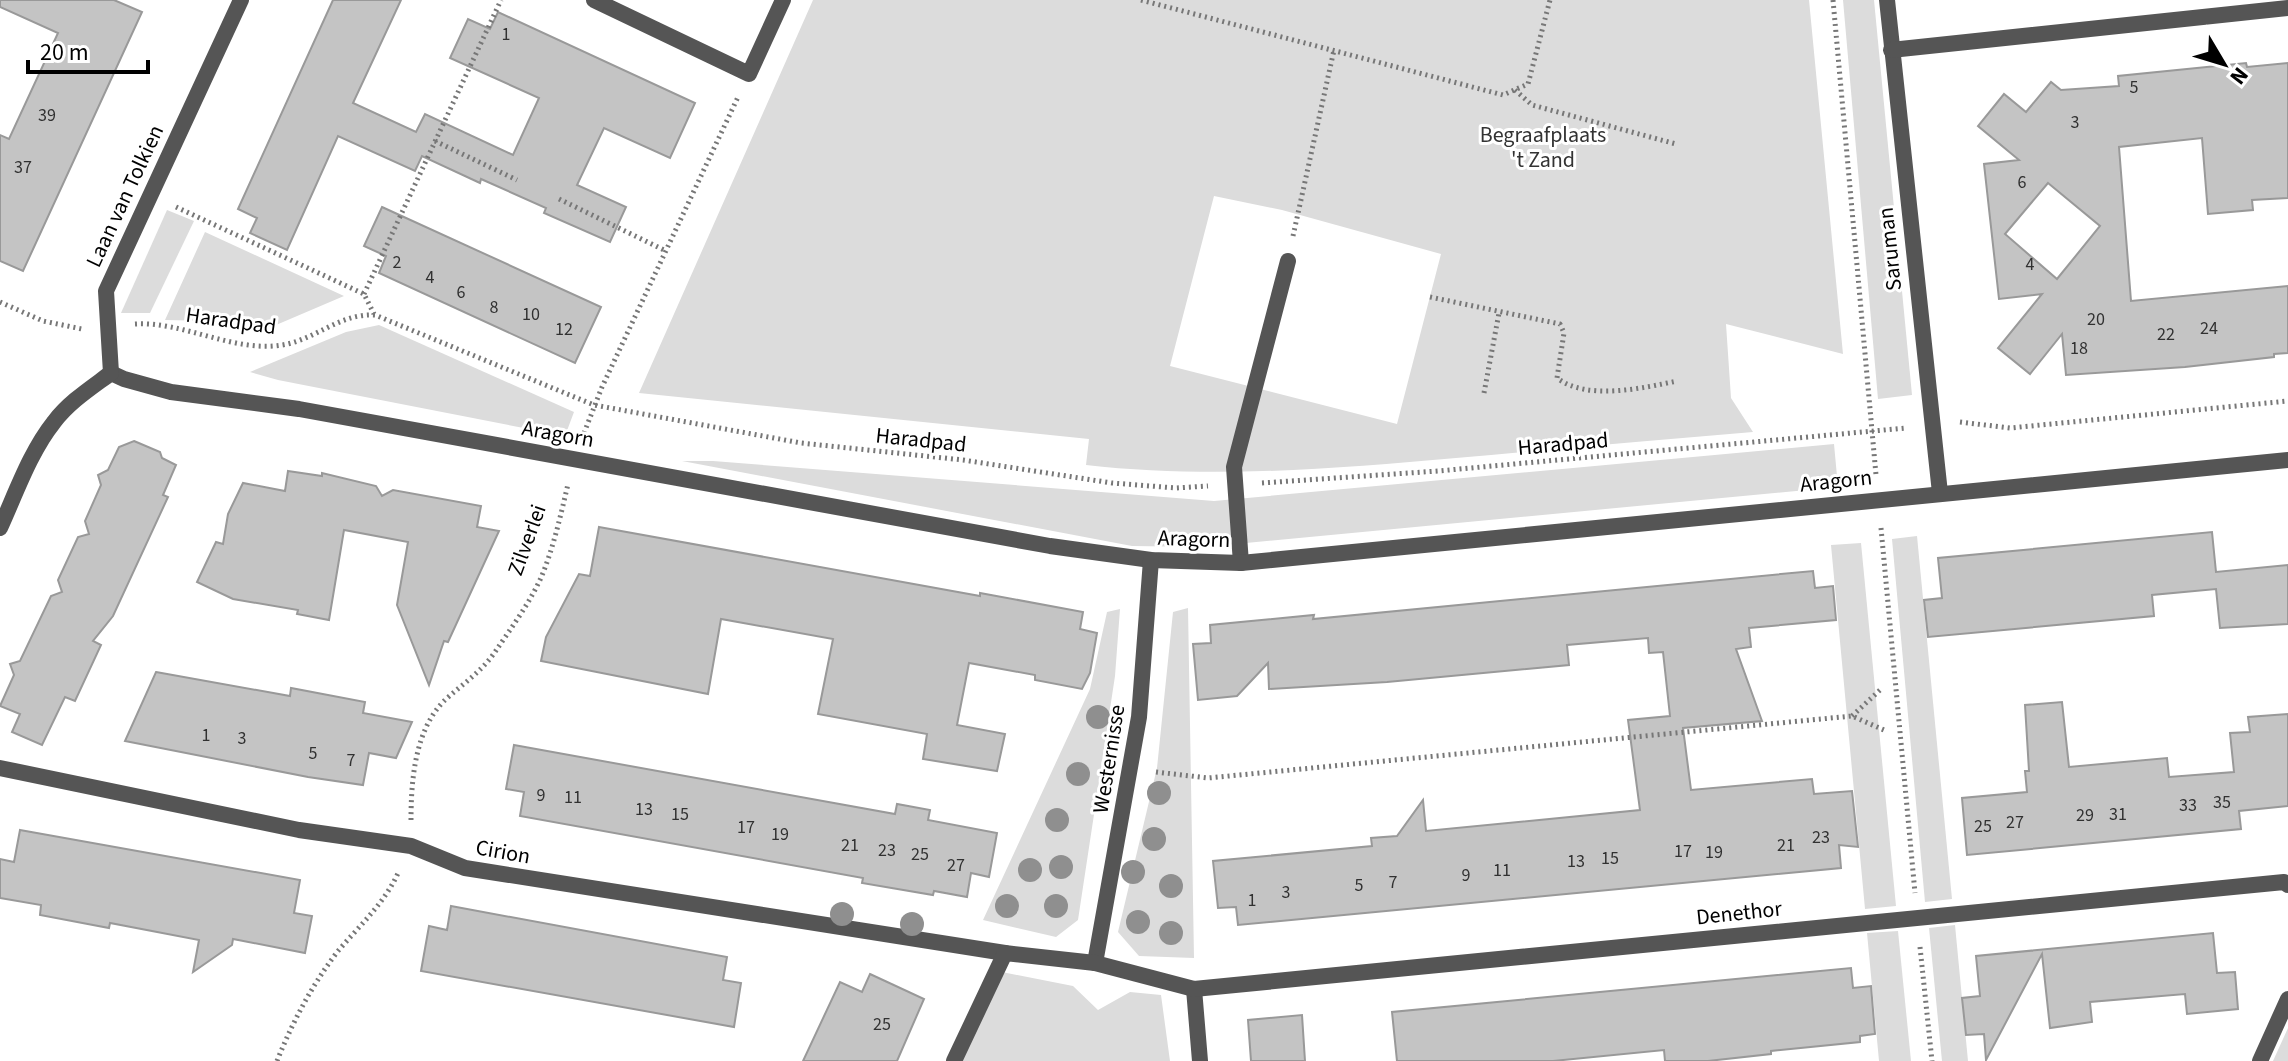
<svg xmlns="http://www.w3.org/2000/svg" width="2288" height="1061" viewBox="0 0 2288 1061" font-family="'Source Sans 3',sans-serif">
<rect width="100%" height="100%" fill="#fff"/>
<g fill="#dcdcdc" fill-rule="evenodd">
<path d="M 813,0 L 1809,0 L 1843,354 L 1726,324 L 1731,398 L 1753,432 C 1654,440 1555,449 1456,458 C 1333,469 1209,479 1086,465 L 1089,439 L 639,393 ZM 1214,196 L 1282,210 L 1441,254 L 1397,424 L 1170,366 Z"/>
<path d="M 1843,0 L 1874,0 L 1912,395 L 1878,399 Z"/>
<path d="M 167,210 L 194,221 L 150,313 L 121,313 Z"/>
<path d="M 205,232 L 344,296 L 269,328 L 212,321 L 165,320 Z"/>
<path d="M 379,325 L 574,412 L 565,436 L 278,380 L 250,372 L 346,332 Z"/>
<path d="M 1834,444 L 1838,487 L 1204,547 L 1132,546 L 682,461 L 713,461 L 1214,501 Z"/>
<path d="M 1917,536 L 1952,899 L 1925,902 L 1892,539 Z"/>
<path d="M 1861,543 L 1896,906 L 1865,909 L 1831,545 Z"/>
<path d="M 1188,608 L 1194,958 L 1139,956 L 1118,932 L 1157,768 L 1173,612 Z"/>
<path d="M 1120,609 L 1115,676 L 1078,920 L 1056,937 L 983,920 L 1090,689 L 1107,612 Z"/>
<path d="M 1955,925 L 1968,1061 L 1942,1061 L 1929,928 Z"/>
<path d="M 1898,931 L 1911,1061 L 1879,1061 L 1867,933 Z"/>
<path d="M 1002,972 L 1073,986 L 1098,1010 L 1130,992 L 1161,995 L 1170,1061 L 962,1061 Z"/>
<path d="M 2288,1028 L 2288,1061 L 2273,1061 Z"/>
</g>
<g fill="#c4c4c4" stroke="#999" stroke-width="2" fill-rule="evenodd">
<path d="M 0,0 L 114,0 L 142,12 L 23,271 L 0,261 L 0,135 L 9,139 L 58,33 L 0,7 Z"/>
<path d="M 333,0 L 401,0 L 353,103 L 416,132 L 425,114 L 513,155 L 539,98 L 450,58 L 468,19 L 490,29 L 498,12 L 695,103 L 670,158 L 604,128 L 577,185 L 626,207 L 610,242 L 544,213 L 546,208 L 481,179 L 480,183 L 422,156 L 415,171 L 338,136 L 287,250 L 250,233 L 257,218 L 238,209 Z"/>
<path d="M 2246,63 L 2247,67 L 2288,63 L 2288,198 L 2252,200 L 2253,210 L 2208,214 L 2202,138 L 2119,147 L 2131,301 L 2288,286 L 2288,353 L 2274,354 L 2274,357 L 2185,367 L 2066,375 L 2062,334 L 2030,374 L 1998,348 L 2042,294 L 1999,299 L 1984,164 L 2019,160 L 1978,126 L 2004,94 L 2026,112 L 2051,82 L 2061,90 L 2119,86 L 2118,76 ZM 2048,183 L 2100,226 L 2057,279 L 2005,234 Z"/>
<path d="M 382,207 L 601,307 L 575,363 L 379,273 L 386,256 L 364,246 Z"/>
<path d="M 134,441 L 160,452 L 162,458 L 176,465 L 163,495 L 168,497 L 113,616 L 93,641 L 101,645 L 75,701 L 65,697 L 42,745 L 12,732 L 20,714 L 0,706 L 14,675 L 10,664 L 20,661 L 51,596 L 62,592 L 58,580 L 78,537 L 89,534 L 85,521 L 101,485 L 98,475 L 108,470 L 119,447 Z"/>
<path d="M 288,471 L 322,476 L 322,473 L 376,486 L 382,496 L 393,490 L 481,506 L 477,527 L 499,531 L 448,642 L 444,641 L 429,685 L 397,605 L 408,542 L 344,530 L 329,620 L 297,614 L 298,610 L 233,599 L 197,582 L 216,542 L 223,544 L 228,514 L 243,483 L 285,491 Z"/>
<path d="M 599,527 L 980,596 L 980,593 L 1083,612 L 1080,629 L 1097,633 L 1090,673 L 1082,689 L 1035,680 L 1035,675 L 969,663 L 957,725 L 1005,734 L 997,771 L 923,759 L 927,734 L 818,714 L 833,639 L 721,619 L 708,694 L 541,661 L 546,637 L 579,574 L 590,576 Z"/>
<path d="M 2212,532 L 2216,572 L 2288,565 L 2288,624 L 2220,628 L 2216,589 L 2152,595 L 2154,616 L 1928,637 L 1924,600 L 1942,598 L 1938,558 Z"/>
<path d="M 1813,571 L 1815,588 L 1833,586 L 1836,620 L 1749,628 L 1751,647 L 1736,649 L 1762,721 L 1683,728 L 1691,790 L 1812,779 L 1814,794 L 1852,791 L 1858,847 L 1839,845 L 1841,868 L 1238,925 L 1236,907 L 1218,908 L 1213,861 L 1372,846 L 1371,838 L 1397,836 L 1423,800 L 1426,831 L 1640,810 L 1628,720 L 1670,716 L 1663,652 L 1649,653 L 1648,638 L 1567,645 L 1569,665 L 1387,682 L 1269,689 L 1268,663 L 1237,696 L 1198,700 L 1193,644 L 1211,643 L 1210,625 L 1314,615 L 1313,619 Z"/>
<path d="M 156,672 L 290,696 L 291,688 L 365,702 L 363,713 L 412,722 L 396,758 L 369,753 L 363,785 L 308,777 L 125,741 Z"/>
<path d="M 2062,702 L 2069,767 L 2167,758 L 2169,777 L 2234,772 L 2230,733 L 2250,732 L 2248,717 L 2288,714 L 2288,806 L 2239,811 L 2241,829 L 1967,855 L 1962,798 L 2027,792 L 2025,771 L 2029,771 L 2025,705 Z"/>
<path d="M 514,745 L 895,814 L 897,804 L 930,810 L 928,820 L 997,833 L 989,877 L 971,873 L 967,897 L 934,891 L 933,895 L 862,883 L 863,878 L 520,816 L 524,792 L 506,789 Z"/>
<path d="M 20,830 L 300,880 L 294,913 L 312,916 L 305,953 L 233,939 L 232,945 L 193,972 L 199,940 L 110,923 L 109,928 L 40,915 L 41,905 L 0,898 L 0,859 L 14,862 Z"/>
<path d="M 451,906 L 727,957 L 723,980 L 741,983 L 734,1027 L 421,971 L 429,926 L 447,930 Z"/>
<path d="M 2213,933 L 2217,973 L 2235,972 L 2238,1009 L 2187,1014 L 2185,994 L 2090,1002 L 2092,1022 L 2050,1028 L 2042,954 L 1986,1060 L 1984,1034 L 1966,1035 L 1962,998 L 1980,996 L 1976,956 Z"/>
<path d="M 1851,968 L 1853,988 L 1871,986 L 1875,1034 L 1860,1036 L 1860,1042 L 1771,1051 L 1771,1054 L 1708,1061 L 1665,1061 L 1664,1050 L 1553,1061 L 1397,1061 L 1392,1012 Z"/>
<path d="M 870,974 L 924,999 L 897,1061 L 803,1061 L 840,982 L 862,992 Z"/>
<path d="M 1302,1015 L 1305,1061 L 1251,1061 L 1248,1020 Z"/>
</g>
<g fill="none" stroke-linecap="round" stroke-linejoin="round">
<g stroke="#777" stroke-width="5" stroke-dasharray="2 4" stroke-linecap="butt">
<path d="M 1141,0 L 1503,95 L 1528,84 L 1550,0"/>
<path d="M 1833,0 L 1876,475"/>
<path d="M 1515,90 L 1532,105 L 1676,144"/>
<path d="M 435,141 L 517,180"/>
<path d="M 559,199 L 666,251"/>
<path d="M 176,207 L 364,294 L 374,314"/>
<path d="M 1293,236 L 1334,50"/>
<path d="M 364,294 L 501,0"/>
<path d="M 1430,297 L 1560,324 L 1564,333 L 1557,378 C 1587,401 1643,388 1677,381"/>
<path d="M 0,302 L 43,321 L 82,329"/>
<path d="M 135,324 C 183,321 234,353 282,345 C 315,340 340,313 375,315 L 594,405 L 801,443 L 963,460 L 1112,483 L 1176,488 L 1208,486"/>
<path d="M 1484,393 L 1499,313"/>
<path d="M 1960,422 L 2010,428 L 2288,401"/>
<path d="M 584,433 L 602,387 L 738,97"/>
<path d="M 1262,483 L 1438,471 L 1906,428"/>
<path d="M 1881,528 L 1915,893"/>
<path d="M 1852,716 L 1880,690"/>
<path d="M 1156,772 L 1208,778 L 1852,716 L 1884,730"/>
<path d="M 411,820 C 411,780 415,728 446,699 C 463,684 482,671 495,652 C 511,628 532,600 543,573 C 554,545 561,514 568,484"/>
<path d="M 1920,947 L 1932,1061"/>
<path d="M 277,1061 C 293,1021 312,985 338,951 C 360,925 385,903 399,871"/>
</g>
<path stroke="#555" stroke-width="16" d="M 1241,563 L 1234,467 L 1288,261"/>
<g stroke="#555" stroke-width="16">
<path d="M 594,0 L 749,74 L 783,0"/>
<path d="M 1887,0 L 1940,493"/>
<path d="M 1891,50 L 2288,8"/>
<path d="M 111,373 L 124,379 L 171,392 L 299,409 L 1050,546 L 1151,560 L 1241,563 L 2288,460"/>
<path d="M 111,373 L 106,291 L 241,0"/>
<path d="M 0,528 C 16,493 30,452 54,422 C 69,402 91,388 111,373"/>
<path d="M 0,768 L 299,830 L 411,846 L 465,868 L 1005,953"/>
<path d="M 1095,963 L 1139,717 L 1151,560"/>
<path d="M 1194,989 L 1200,1061"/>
<path d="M 954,1061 L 1005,953 L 1095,963 L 1194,989 L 2284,882 L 2288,885"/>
<path d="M 2260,1061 L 2288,999"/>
</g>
</g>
<g fill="#8f8f8f">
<circle cx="1098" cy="717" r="12"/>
<circle cx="1078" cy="774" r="12"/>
<circle cx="1159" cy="793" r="12"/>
<circle cx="1057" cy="820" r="12"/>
<circle cx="1154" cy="839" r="12"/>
<circle cx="1061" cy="867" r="12"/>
<circle cx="1030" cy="870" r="12"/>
<circle cx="1133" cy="872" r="12"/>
<circle cx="1171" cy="886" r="12"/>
<circle cx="1007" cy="906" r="12"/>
<circle cx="1056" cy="906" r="12"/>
<circle cx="842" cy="914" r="12"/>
<circle cx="1138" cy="922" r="12"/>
<circle cx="912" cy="924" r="12"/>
<circle cx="1171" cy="933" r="12"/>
</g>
<g text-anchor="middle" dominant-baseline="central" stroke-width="6" stroke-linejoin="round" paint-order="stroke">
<g font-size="18" fill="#313131">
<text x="506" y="34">1</text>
<text x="2134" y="87">5</text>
<text x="47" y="115">39</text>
<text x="2075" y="122">3</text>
<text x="23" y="167">37</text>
<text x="2022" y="182">6</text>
<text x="397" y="262">2</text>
<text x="2030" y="264">4</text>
<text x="430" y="277">4</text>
<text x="461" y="292">6</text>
<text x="494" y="307">8</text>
<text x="531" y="314">10</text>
<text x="2096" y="319">20</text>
<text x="2209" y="328">24</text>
<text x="564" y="329">12</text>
<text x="2166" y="334">22</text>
<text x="2079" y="348">18</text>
<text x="206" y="735">1</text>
<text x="242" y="738">3</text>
<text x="313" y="753">5</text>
<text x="351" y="760">7</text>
<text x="541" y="795">9</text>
<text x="573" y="797">11</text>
<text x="2222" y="802">35</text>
<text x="2188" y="805">33</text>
<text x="644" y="809">13</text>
<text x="680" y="814">15</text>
<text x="2118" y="814">31</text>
<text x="2085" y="815">29</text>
<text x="2015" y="822">27</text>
<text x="1983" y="826">25</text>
<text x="746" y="827">17</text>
<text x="780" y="834">19</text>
<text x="1821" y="837">23</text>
<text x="850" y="845">21</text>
<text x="1786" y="845">21</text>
<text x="887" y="850">23</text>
<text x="1683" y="851">17</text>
<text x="1714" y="852">19</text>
<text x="920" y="854">25</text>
<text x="1610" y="858">15</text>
<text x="1576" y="861">13</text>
<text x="956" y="865">27</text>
<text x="1502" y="870">11</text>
<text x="1466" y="875">9</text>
<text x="1393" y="882">7</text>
<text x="1359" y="885">5</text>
<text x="1286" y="892">3</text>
<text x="1252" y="900">1</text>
<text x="882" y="1024">25</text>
</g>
<g font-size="22" fill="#333" stroke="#fff">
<text x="1543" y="135">Begraafplaats<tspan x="1543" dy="25">'t Zand</tspan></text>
</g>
<g font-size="22" fill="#000" stroke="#fff">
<text transform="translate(125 196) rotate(-65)">Laan van Tolkien</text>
<text transform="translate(1890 249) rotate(-96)">Saruman</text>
<text transform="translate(231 321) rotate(8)">Haradpad</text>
<text transform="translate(558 434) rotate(10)">Aragorn</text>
<text transform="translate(921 440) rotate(6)">Haradpad</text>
<text transform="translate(1563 444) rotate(-5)">Haradpad</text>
<text transform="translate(1836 481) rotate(-6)">Aragorn</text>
<text transform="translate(1194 539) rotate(2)">Aragorn</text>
<text transform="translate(527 540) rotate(-70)">Zilverlei</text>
<text transform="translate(1109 759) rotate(-81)">Westernisse</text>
<text transform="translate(503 852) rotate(10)">Cirion</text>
<text transform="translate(1739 913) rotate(-6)">Denethor</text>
</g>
</g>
<g transform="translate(2224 64) rotate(128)" stroke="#ffffff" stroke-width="6" paint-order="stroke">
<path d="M0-6L14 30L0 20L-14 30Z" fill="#000000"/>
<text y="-12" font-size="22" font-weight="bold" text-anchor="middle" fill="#000000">N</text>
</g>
<path d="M28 60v12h120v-12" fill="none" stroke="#000000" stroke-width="4"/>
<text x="40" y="60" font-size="24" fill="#000000" stroke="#ffffff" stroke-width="6" paint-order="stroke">20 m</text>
</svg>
